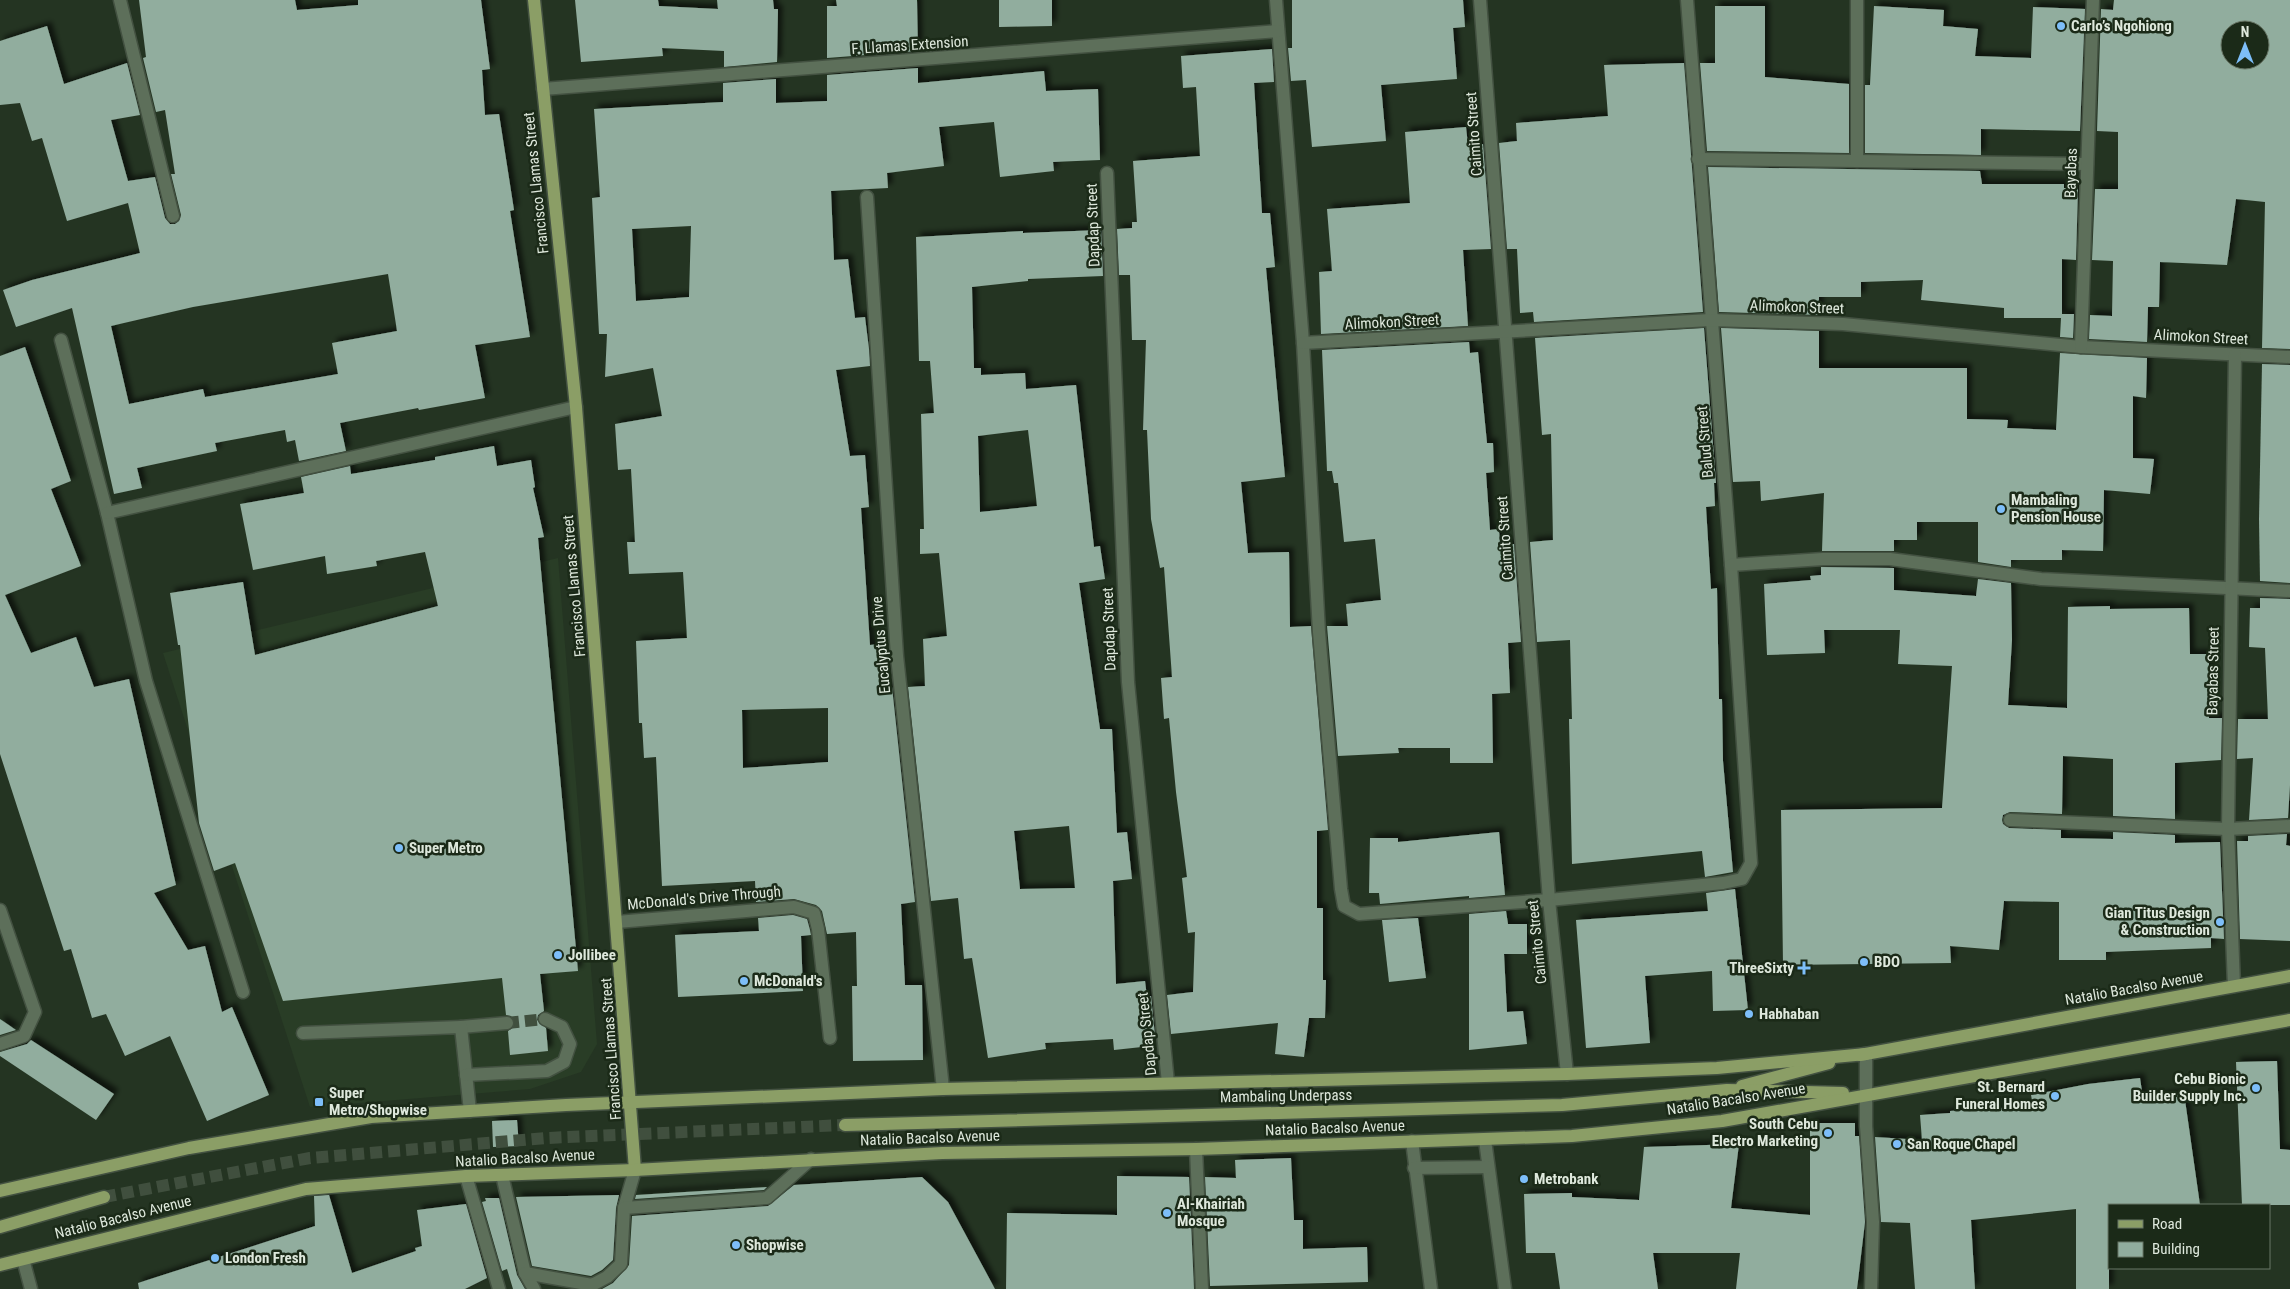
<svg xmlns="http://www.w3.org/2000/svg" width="2290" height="1289" viewBox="0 0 2290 1289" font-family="'Roboto Condensed',sans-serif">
<defs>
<filter id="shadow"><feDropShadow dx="4.5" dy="-4.5" stdDeviation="2.5" flood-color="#0009"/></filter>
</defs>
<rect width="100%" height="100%" fill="#243422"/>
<path fill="#293d26" d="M 558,558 L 597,1044 L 581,1072 L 530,1089 L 310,1107 L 163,653 Z"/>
<g fill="#91ad9e" fill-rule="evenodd" filter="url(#shadow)">
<path d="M 139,0 L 295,0 L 297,10 L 358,5 L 358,0 L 481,0 L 490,69 L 482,70 L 485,115 L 499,114 L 514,210 L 510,211 L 530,337 L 475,345 L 485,398 L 419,410 L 418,408 L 340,423 L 346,451 L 299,461 L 295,440 L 287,442 L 285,430 L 215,443 L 217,451 L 137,468 L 142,488 L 114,494 L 72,308 L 16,327 L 3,290 L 32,280 L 140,253 L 128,203 L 67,221 L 42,138 L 32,141 L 20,103 L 0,105 L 0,41 L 47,26 L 64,84 L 127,63 L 140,115 L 111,120 L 128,181 L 155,177 L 165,218 L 170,224 L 175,224 L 179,221 L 181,215 L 171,174 L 175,174 L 165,110 L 156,112 L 143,58 L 146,57 ZM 388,274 L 397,331 L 332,343 L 338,374 L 205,397 L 203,389 L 129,404 L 111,326 L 193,307 Z"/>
<path d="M 575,0 L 658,0 L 659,6 L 718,9 L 717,0 L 773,0 L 774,9 L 778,9 L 777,62 L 724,67 L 724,51 L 662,48 L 663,56 L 581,62 Z"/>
<path d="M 836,0 L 917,0 L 918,51 L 827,58 L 827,6 L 837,6 Z"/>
<path d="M 999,0 L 1052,0 L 1052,26 L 999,27 Z"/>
<path d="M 1292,0 L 1463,0 L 1465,27 L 1453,28 L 1457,79 L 1381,85 L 1386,141 L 1312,147 L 1306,80 L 1291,81 L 1288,48 L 1292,48 Z"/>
<path d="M 2114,0 L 2290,0 L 2290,349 L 2262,348 L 2265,202 L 2236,199 L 2227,265 L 2160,262 L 2159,307 L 2148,307 L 2147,342 L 2089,339 L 2090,315 L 2112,316 L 2113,261 L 2092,260 L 2095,189 L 2118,189 L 2118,132 L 2097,131 L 2101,9 L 2113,10 ZM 2230,30 L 2260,30 L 2260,60 L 2230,60 Z"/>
<path d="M 1715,6 L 1765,6 L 1765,77 L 1849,84 L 1849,153 L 1707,151 L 1700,63 L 1715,63 Z"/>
<path d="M 1874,6 L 1944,10 L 1943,26 L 1978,29 L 1975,56 L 2031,58 L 2033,7 L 2085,9 L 2080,131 L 1981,129 L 1981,155 L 1865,153 L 1865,85 L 1870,85 Z"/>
<path d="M 1272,49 L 1274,82 L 1254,83 L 1262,213 L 1270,213 L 1275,267 L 1266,268 L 1285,477 L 1241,482 L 1248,553 L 1289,552 L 1290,627 L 1311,626 L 1328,830 L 1317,831 L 1317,908 L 1323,908 L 1323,980 L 1326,980 L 1325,1018 L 1309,1018 L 1304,1057 L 1275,1054 L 1278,1023 L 1171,1034 L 1167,995 L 1193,992 L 1195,932 L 1188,933 L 1182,878 L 1187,877 L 1176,792 L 1169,718 L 1164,719 L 1161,678 L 1172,677 L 1164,567 L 1160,568 L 1151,519 L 1147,430 L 1143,430 L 1146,340 L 1132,340 L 1130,275 L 1119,275 L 1117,229 L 1132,228 L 1132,222 L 1137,222 L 1133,161 L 1200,156 L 1196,87 L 1183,88 L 1181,56 Z"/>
<path d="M 1684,63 L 1703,312 L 1534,322 L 1533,312 L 1520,313 L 1517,249 L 1507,249 L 1499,143 L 1517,141 L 1516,123 L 1608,116 L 1604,65 Z"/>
<path d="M 918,68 L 918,83 L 1044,71 L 1046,91 L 1098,89 L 1100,160 L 1053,162 L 1054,171 L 1000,177 L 994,122 L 939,127 L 944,166 L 887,173 L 888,188 L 831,191 L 834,260 L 848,259 L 855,318 L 865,317 L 869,349 L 870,366 L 836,370 L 850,456 L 865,455 L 869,507 L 861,508 L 870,645 L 881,644 L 884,688 L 892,687 L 915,902 L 901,904 L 905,985 L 922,985 L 923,1060 L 853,1061 L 852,986 L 857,986 L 856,932 L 827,934 L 822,911 L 816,905 L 794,899 L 756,902 L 755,881 L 662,886 L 656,757 L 644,758 L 642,723 L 639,723 L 636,641 L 687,638 L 683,572 L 629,574 L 627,542 L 635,542 L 631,469 L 618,470 L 615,424 L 662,416 L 653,368 L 605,377 L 607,334 L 599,334 L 592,198 L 600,197 L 594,109 L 723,102 L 723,83 L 776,79 L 776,103 L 827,101 L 827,75 ZM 691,226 L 689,297 L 636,301 L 632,229 ZM 828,708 L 828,762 L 743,768 L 742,710 Z"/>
<path d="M 1466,127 L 1468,145 L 1483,144 L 1491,249 L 1463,250 L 1468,326 L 1321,334 L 1319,272 L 1332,271 L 1327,209 L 1410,203 L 1405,132 Z"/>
<path d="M 1708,167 L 1980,171 L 1982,184 L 2064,184 L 2064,188 L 2078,188 L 2076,260 L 2062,259 L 2062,314 L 2074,314 L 2073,338 L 2060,337 L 2061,318 L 2004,318 L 2004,308 L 1921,300 L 1923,280 L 1861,282 L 1861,297 L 1819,297 L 1819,315 L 1719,312 Z"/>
<path d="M 1101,230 L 1103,276 L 1028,279 L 1028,281 L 972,287 L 974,368 L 981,368 L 981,375 L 1025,373 L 1026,389 L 1076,385 L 1094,547 L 1100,546 L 1105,579 L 1079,583 L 1100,729 L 1112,729 L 1117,833 L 1127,832 L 1132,879 L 1113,881 L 1116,984 L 1145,981 L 1147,997 L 1151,996 L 1155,1036 L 1150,1036 L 1151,1046 L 1114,1050 L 1113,1039 L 1045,1043 L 1046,1049 L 988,1058 L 972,958 L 964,959 L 958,898 L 931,901 L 908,687 L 925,686 L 923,639 L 947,636 L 939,553 L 920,554 L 920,529 L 924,529 L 921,414 L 934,413 L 930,361 L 919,361 L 916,237 L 1023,231 L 1023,233 ZM 1028,430 L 1037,506 L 980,512 L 978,436 ZM 1069,826 L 1075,888 L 1020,889 L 1014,831 Z"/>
<path d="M 1704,328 L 1716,483 L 1714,483 L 1715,506 L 1706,507 L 1711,589 L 1717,588 L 1719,699 L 1722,699 L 1723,761 L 1733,872 L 1705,877 L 1702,851 L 1572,864 L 1569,719 L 1572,719 L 1570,640 L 1537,642 L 1530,542 L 1553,540 L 1551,434 L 1542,435 L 1535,338 Z"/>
<path d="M 1721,328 L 1819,331 L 1819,368 L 1967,368 L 1967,419 L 2008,420 L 2007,428 L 2056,430 L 2060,353 L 2147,358 L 2146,398 L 2133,396 L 2133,458 L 2154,459 L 2150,494 L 2104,490 L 2103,551 L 2062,550 L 2062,560 L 2011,560 L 2011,567 L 1978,562 L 1978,522 L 1917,522 L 1917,540 L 1894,540 L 1894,551 L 1822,551 L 1824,493 L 1761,501 L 1760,481 L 1733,482 Z"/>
<path d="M 1469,342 L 1470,353 L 1478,352 L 1487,443 L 1493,443 L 1494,472 L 1486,473 L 1490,530 L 1499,529 L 1500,545 L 1514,544 L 1521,642 L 1508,643 L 1510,693 L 1492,694 L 1493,763 L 1450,763 L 1450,748 L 1398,748 L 1399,753 L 1338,756 L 1327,626 L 1348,626 L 1346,604 L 1381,600 L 1375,539 L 1344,542 L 1338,483 L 1334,483 L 1332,471 L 1327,471 L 1322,350 Z"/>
<path d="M 25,347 L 71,481 L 51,489 L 81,566 L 5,595 L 31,653 L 76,637 L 94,687 L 129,679 L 176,885 L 154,893 L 188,950 L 205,946 L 222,1012 L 232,1007 L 269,1095 L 207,1121 L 170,1036 L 125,1056 L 106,1014 L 92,1018 L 71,949 L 64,951 L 0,754 L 0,356 Z"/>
<path d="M 2262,364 L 2290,365 L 2290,583 L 2260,581 L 2259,519 Z"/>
<path d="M 494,446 L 497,466 L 531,460 L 535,487 L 533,488 L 544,537 L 538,538 L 578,971 L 540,974 L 544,1011 L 538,1015 L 537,1020 L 546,1028 L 548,1051 L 510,1055 L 508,1031 L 514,1027 L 515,1022 L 511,1016 L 506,1015 L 502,978 L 283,1001 L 235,863 L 214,871 L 199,823 L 180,645 L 178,645 L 170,593 L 243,582 L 255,655 L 438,606 L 425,552 L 376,561 L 377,566 L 327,574 L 325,556 L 253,570 L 240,504 L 304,493 L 301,477 L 350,466 L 351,474 L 435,460 L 435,457 Z"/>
<path d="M 1821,567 L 1894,568 L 1894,590 L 1976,596 L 1978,579 L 2011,583 L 2012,640 L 2008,705 L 2067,708 L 2068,607 L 2110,606 L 2110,609 L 2189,608 L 2190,654 L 2209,654 L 2209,718 L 2222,718 L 2221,760 L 2175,763 L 2175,819 L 2113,816 L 2113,759 L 2063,756 L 2062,814 L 2010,812 L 2003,815 L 2002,820 L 2003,824 L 2009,828 L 2061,830 L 2061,838 L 2113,839 L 2113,832 L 2175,835 L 2175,843 L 2220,842 L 2224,939 L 2211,938 L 2211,948 L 2106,952 L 2106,960 L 2059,960 L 2059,902 L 2004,901 L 1999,950 L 1950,946 L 1951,963 L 1783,965 L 1781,810 L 1942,808 L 1952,666 L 1898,664 L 1900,630 L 1824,630 L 1825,653 L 1767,655 L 1764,584 L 1811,580 L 1810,576 L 1821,575 Z"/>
<path d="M 2260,598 L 2290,599 L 2290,785 L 2288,818 L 2249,820 L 2253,758 L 2237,759 L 2238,719 L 2268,719 L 2265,648 L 2249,647 L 2250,608 L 2260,608 Z"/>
<path d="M 1499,832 L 1505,895 L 1469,898 L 1469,896 L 1380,904 L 1379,893 L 1369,893 L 1370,838 L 1398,838 L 1398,842 Z"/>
<path d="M 2287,834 L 2286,845 L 2290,846 L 2290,941 L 2240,939 L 2237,841 L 2248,841 L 2248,836 Z"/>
<path d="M 1735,889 L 1748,1010 L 1713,1011 L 1712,971 L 1645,976 L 1650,1043 L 1586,1048 L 1576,920 L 1708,911 L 1706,893 Z"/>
<path d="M 1506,911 L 1508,924 L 1527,924 L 1527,954 L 1504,954 L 1507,1012 L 1523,1011 L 1527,1044 L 1469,1050 L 1469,914 Z"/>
<path d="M 793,915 L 807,919 L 810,930 L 811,935 L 801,936 L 803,991 L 678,997 L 675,935 L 759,931 L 758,918 Z"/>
<path d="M 1418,918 L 1426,978 L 1389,982 L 1382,920 Z"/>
<path d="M 0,1019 L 16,1030 L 0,1035 Z"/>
<path d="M 31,1040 L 114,1094 L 96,1120 L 0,1056 L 0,1052 L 27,1044 Z"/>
<path d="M 2277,1061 L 2280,1149 L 2290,1150 L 2290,1205 L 2242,1205 L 2236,1062 Z"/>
<path d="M 2140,1078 L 2143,1098 L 2184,1093 L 2200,1205 L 2109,1205 L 2109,1289 L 2076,1289 L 2076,1209 L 1971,1220 L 1975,1289 L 1915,1289 L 1910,1223 L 1881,1222 L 1875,1137 L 1922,1140 L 1920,1115 L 1950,1113 L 1950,1111 L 2033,1106 L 2031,1095 L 2088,1084 Z"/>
<path d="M 517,1120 L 519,1146 L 493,1147 L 492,1121 Z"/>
<path d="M 1810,1123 L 1855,1123 L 1855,1136 L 1859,1136 L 1865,1222 L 1857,1289 L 1736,1289 L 1740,1253 L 1653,1253 L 1658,1289 L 1560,1289 L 1555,1253 L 1526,1253 L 1524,1194 L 1572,1193 L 1572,1197 L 1639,1200 L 1644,1147 L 1739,1144 L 1731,1208 L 1810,1215 Z"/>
<path d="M 1291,1158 L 1294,1220 L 1303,1220 L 1303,1249 L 1367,1247 L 1368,1282 L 1210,1286 L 1205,1177 L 1236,1178 L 1235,1160 Z"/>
<path d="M 1117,1176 L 1189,1177 L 1194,1289 L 1006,1289 L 1007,1213 L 1117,1215 Z"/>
<path d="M 922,1177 L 948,1202 L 995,1289 L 602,1289 L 613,1283 L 629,1265 L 632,1216 L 768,1206 L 794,1185 Z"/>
<path d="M 767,1187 L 764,1190 L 635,1199 L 636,1195 Z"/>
<path d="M 329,1195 L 352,1273 L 416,1251 L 415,1248 L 422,1246 L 417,1210 L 466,1204 L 487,1278 L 465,1289 L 139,1289 L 138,1283 L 315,1226 L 314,1196 Z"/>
<path d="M 619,1195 L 616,1208 L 613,1260 L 602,1270 L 591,1276 L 532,1266 L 516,1197 Z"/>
<path d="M 485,1198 L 499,1198 L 517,1275 L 525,1289 L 513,1289 L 507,1269 L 502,1271 L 482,1202 L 486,1201 Z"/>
</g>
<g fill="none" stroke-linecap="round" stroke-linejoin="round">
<path stroke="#404f3e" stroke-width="12" stroke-dasharray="12 6" stroke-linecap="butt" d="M 507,1023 L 545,1019"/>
<path stroke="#404f3e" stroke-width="12" stroke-dasharray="12 6" stroke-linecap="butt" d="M 104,1197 L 310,1158 L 547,1138 L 845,1125"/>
<g stroke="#435141" stroke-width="15">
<g id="minor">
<path d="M 120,0 L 173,216"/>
<path d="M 1276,0 L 1303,343 L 1319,632 L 1341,889 L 1344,906 L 1359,914 L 1549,900 L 1723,883 L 1742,879 L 1751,863 L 1731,565 L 1687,0"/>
<path d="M 1480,0 L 1549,900 L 1567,1074"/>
<path d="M 543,89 L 1278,31"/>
<path d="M 1698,159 L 2087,164"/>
<path d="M 1857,161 L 1857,0"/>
<path d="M 1107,173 L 1128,682 L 1168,1083"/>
<path d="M 867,197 L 897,656 L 943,1089"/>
<path d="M 61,340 L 107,513 L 146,681 L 243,992"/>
<path d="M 1303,343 L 1710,320 L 1843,324 L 2081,347 L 2290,357"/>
<path d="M 2081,347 L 2093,0"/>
<path d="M 107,513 L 576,407"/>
<path d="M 1731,565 L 1823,559 L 1890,559 L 2041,579 L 2290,591"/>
<path d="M 2010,820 L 2228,829 L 2290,826"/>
<path d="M 0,910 L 35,1012 L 24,1036 L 0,1044"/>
<path d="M 617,922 L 794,907 L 814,913 L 818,929 L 830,1038"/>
<path d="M 2234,986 L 2228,829 L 2235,355"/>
<path d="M 461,1027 L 507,1023"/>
<path d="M 303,1033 L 461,1027 L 470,1111"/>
<path d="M 1866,1054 L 1866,1126 L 1873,1222 L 1871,1289"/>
<path d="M 466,1075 L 547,1071 L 564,1062 L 570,1044 L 562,1027 L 545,1019"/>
<path d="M 1485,1140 L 1505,1289"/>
<path d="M 1412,1141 L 1431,1289"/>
<path d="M 1196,1149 L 1202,1289"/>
<path d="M 1414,1168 L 1488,1167"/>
<path d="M 502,1175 L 525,1273 L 534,1289"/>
<path d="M 466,1176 L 499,1289"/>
<path d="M 624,1208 L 635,1170"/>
<path d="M 23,1259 L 31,1289"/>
<path d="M 525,1273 L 592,1285 L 607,1277 L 621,1264 L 624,1208 L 767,1198 L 811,1159"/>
</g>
</g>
<g stroke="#435141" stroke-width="15">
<g id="major">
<path d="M 534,0 L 576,407 L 635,1170"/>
<path d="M 1860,1055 L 2290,976"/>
<path d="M 1742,1086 L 1829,1063"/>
<path d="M 845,1125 L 1562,1105 L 1727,1090 L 1843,1093"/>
<path d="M 0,1191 L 189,1148 L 371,1117 L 566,1105 L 943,1089 L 1567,1074 L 1717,1068 L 1866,1054"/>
<path d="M 0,1227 L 104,1197"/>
<path d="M 0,1265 L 306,1189 L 466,1176 L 635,1170 L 942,1153 L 1196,1149 L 1572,1136 L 1722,1121 L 2290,1020"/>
</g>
</g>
<use href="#minor" stroke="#5d6f5a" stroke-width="12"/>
<use href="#major" stroke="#8b9e66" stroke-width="12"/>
</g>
<g fill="#7dbef9" stroke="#1b2a18" stroke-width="2">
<circle cx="2061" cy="26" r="5"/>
<circle cx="2001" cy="509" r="5"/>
<circle cx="399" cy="848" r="5"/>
<circle cx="2220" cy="922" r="5"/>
<circle cx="558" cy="955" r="5"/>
<circle cx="1864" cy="962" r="5"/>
<path d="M1801.5 960.5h5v5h5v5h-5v5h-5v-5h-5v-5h5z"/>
<circle cx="744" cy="981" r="5"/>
<circle cx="1749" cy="1014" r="5"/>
<circle cx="2256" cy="1088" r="5"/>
<circle cx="2055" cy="1096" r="5"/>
<rect x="314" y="1097" width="10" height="10" rx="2.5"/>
<circle cx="1828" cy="1133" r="5"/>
<circle cx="1897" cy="1144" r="5"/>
<circle cx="1524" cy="1179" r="5"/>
<circle cx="1167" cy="1213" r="5"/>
<circle cx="736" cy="1245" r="5"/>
<circle cx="215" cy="1258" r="5"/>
</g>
<g text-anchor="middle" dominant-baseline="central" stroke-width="5" stroke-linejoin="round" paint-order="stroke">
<g font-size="15" font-weight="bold" fill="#dee8dc" stroke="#1b2a18" text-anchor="start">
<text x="2071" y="26">Carlo’s Ngohiong</text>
<text x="2011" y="500">Mambaling<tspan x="2011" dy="17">Pension House</tspan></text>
<text x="409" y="848">Super Metro</text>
<text x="2210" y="913" text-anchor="end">Gian Titus Design<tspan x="2210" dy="17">&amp; Construction</tspan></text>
<text x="568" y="955">Jollibee</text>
<text x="1874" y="962">BDO</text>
<text x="1794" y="968" text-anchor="end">ThreeSixty</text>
<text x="754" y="981">McDonald's</text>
<text x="1759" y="1014">Habhaban</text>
<text x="2246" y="1079" text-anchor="end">Cebu Bionic<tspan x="2246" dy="17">Builder Supply Inc.</tspan></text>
<text x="2045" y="1087" text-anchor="end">St. Bernard<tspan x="2045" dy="17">Funeral Homes</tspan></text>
<text x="329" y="1093">Super<tspan x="329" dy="17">Metro/Shopwise</tspan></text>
<text x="1818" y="1124" text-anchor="end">South Cebu<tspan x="1818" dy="17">Electro Marketing</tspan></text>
<text x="1907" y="1144">San Roque Chapel</text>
<text x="1534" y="1179">Metrobank</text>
<text x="1177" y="1204">Al-Khairiah<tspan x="1177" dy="17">Mosque</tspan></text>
<text x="746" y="1245">Shopwise</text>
<text x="225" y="1258">London Fresh</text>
</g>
<g font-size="15" fill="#dee8dc" stroke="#1b2a18">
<text transform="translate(910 45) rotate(-4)">F. Llamas Extension</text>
<text transform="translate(1474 134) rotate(-94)">Caimito Street</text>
<text transform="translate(2071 173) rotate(-88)">Bayabas</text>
<text transform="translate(536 183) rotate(-96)">Francisco Llamas Street</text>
<text transform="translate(1093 225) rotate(-92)">Dapdap Street</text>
<text transform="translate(1797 307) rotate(2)">Alimokon Street</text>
<text transform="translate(1392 322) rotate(-3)">Alimokon Street</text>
<text transform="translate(2201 337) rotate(3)">Alimokon Street</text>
<text transform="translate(1705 442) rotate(-95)">Balud Street</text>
<text transform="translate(1505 538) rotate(-94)">Caimito Street</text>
<text transform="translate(574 586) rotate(-95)">Francisco Llamas Street</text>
<text transform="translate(1109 629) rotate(-92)">Dapdap Street</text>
<text transform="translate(881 645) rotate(-95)">Eucalyptus Drive</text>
<text transform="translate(2213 671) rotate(-89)">Bayabas Street</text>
<text transform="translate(704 898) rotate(-5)">McDonald's Drive Through</text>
<text transform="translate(1537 942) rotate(-96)">Caimito Street</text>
<text transform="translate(2134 988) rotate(-10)">Natalio Bacalso Avenue</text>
<text transform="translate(1147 1034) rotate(-96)">Dapdap Street</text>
<text transform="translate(611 1049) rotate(-94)">Francisco Llamas Street</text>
<text transform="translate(1286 1096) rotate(-1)">Mambaling Underpass</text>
<text transform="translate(1736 1099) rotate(-9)">Natalio Bacalso Avenue</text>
<text transform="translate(1335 1128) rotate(-2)">Natalio Bacalso Avenue</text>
<text transform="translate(930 1138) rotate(-2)">Natalio Bacalso Avenue</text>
<text transform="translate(525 1158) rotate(-3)">Natalio Bacalso Avenue</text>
<text transform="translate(123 1217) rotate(-14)">Natalio Bacalso Avenue</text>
</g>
</g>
<rect x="2108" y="1204" width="162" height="65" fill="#1b2a18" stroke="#697666"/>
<rect x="2118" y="1220" width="25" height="8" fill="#8b9e66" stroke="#697666"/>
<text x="2152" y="1229" font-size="15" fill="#dee8dc">Road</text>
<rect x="2118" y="1242" width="25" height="15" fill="#91ad9e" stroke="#697666"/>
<text x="2152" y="1254" font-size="15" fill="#dee8dc">Building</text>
<g transform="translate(2245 45)"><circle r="24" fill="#1b2a18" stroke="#697666"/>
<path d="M0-4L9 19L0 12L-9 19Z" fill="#7dbef9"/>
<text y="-8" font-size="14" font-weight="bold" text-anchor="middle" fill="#dee8dc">N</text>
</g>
</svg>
